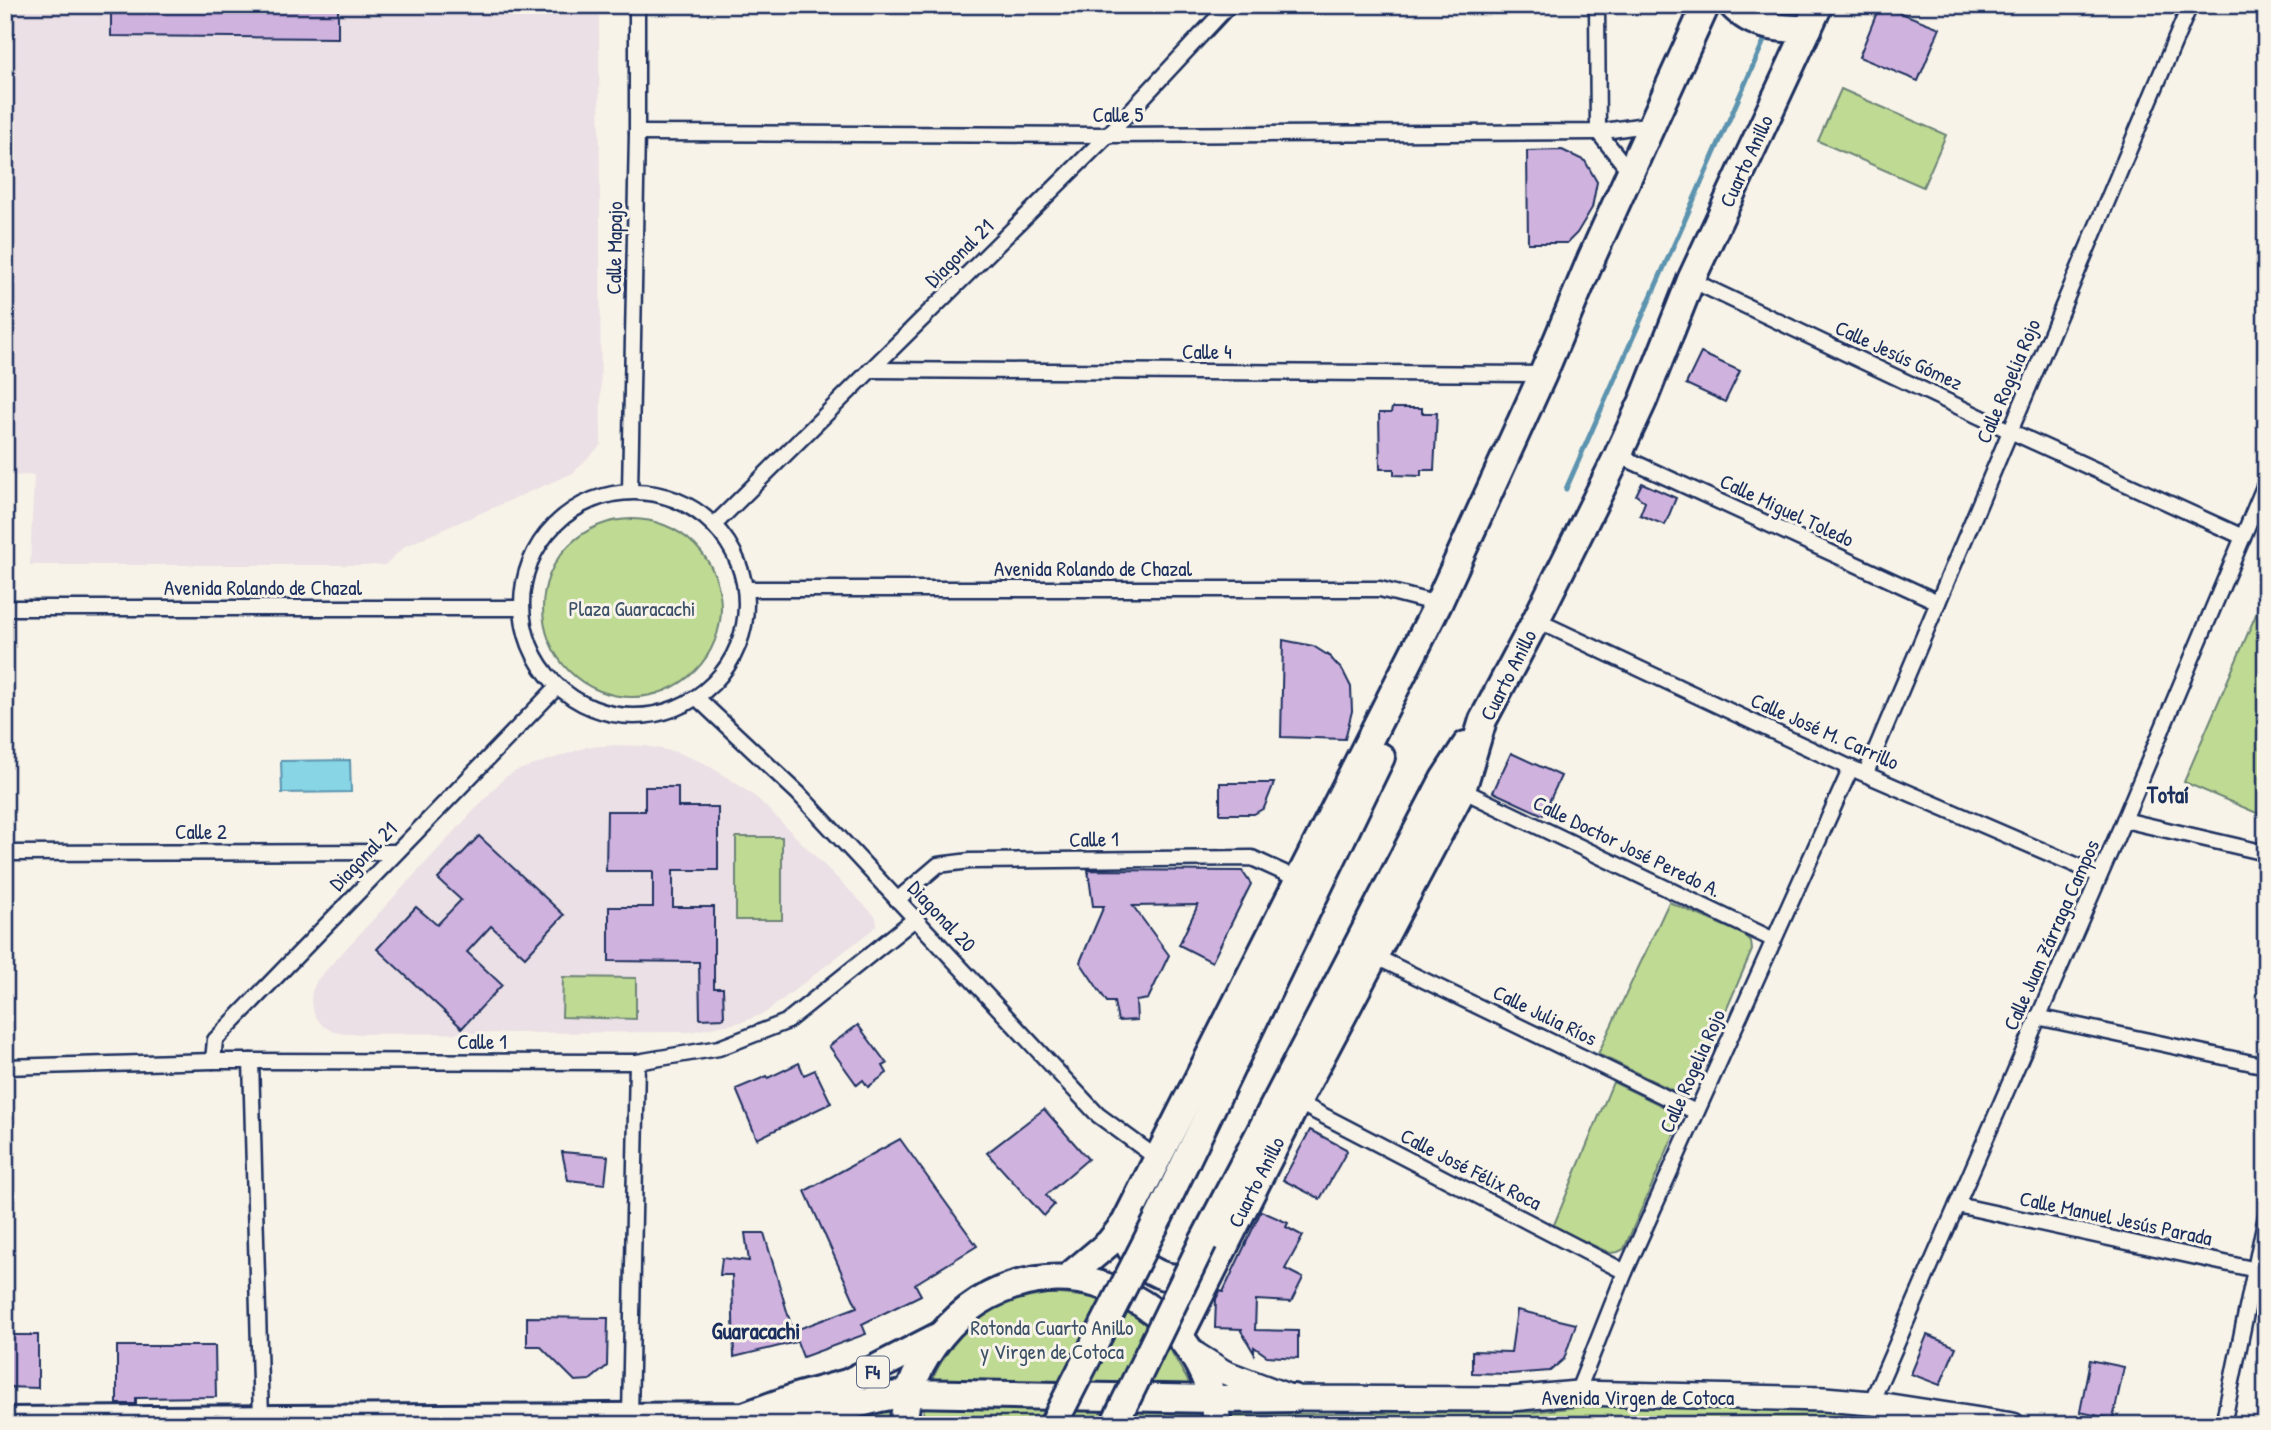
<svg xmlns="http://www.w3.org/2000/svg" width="2271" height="1430" viewBox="0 0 2271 1430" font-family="'Patrick Hand',sans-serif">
<rect width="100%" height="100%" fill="#f7f3e8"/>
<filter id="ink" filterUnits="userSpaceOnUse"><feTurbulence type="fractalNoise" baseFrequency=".0143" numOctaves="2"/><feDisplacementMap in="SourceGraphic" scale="14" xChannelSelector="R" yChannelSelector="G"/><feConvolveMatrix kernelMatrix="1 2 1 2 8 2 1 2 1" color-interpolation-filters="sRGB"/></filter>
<g filter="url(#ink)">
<g fill="#ebe0e5">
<path d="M 5,5 L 599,5 L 601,445 L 573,473 L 405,546 L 385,565 L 30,565 L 34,475 L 5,476 Z"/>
<path d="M 616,745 L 647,746 L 676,752 L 704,763 L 730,779 L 757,798 L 876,917 L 877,926 L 765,1013 L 742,1022 L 690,1032 L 345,1034 L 334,1032 L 323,1026 L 315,1016 L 311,1003 L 312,991 L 317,980 L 504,778 L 516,771 L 587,747 Z"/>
</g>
<g fill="#bfda92" stroke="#6d8478" stroke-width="2">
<path d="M 1764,5 L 1797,5 L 1792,17 Z"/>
<path d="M 1841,89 L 1946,135 L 1923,187 L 1818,141 Z"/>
<circle cx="632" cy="608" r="89"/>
<path d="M 2266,591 L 2266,817 L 2184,782 Z"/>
<rect x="736" y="837" width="46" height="83"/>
<path d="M 1669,902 L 1745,935 L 1751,941 L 1752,950 L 1692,1090 L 1687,1094 L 1680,1094 L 1598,1054 Z"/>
<path d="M 563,977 L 636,978 L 636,1019 L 562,1017 Z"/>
<path d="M 1613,1082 L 1673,1111 L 1679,1123 L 1624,1249 L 1618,1252 L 1610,1253 L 1553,1227 Z"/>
<path d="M 1048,1293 L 1092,1297 L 1134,1314 L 1167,1344 L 1192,1388 L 932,1380 C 946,1348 972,1319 1004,1304 C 1017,1299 1034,1297 1048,1293 Z"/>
<path d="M 925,1403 L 1200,1415 L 1201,1425 L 921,1425 Z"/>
<path d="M 1614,1403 L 1843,1413 L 1917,1425 L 1232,1425 L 1232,1414 L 1533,1412 Z"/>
<path d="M 896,1406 L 896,1425 L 826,1425 Z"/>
</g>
<path fill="#87d5e5" stroke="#5c93af" stroke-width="2" d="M 350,760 L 351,792 L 282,793 L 281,761 Z"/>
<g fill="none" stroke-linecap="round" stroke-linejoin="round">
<g stroke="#5c93af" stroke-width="5">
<path d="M 1774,18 L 1779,5"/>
<path d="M 1566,489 L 1767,34"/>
<path d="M 1418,1425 L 1439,1425"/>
</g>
</g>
<g fill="#d0b2df" stroke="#1b2f5e" stroke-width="2">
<path d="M 111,5 L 338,5 L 338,38 L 111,36 Z"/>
<path d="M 1880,5 L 1940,28 L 1918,81 L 1859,57 Z"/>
<path d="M 1562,150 L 1585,161 L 1597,182 L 1592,208 L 1577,233 L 1567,243 L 1528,243 L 1527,151 Z"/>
<path d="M 1701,353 L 1740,371 L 1725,402 L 1686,384 Z"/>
<path d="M 1392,408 L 1422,408 L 1422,413 L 1437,413 L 1434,470 L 1421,470 L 1421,476 L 1394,475 L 1394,469 L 1380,469 L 1379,413 L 1391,413 Z"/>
<path d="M 1642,483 L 1676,498 L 1665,525 L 1640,515 L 1645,502 L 1636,495 Z"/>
<path d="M 1283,640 L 1313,646 L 1329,656 L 1343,671 L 1351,687 L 1352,711 L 1345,739 L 1281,737 Z"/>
<path d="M 1511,753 L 1561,776 L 1543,815 L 1493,792 Z"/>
<path d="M 1220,783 L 1274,783 L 1264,808 L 1254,814 L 1220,814 Z"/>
<path d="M 645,787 L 678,787 L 678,807 L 718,807 L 718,870 L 673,870 L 673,907 L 714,907 L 714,988 L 723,988 L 724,1018 L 700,1019 L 699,962 L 609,961 L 609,907 L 653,907 L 653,871 L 606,871 L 607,811 L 645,811 Z"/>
<path d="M 479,836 L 564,915 L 525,957 L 491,926 L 467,952 L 502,985 L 462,1028 L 377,949 L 416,907 L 437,925 L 461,900 L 438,879 Z"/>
<path d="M 1088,870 L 1242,871 L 1251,884 L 1212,962 L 1179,945 L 1198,905 L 1133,906 L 1169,955 L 1148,999 L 1136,1001 L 1137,1020 L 1118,1021 L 1114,1002 L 1107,1002 L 1080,962 L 1104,906 L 1093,906 Z"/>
<path d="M 858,1025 L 887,1064 L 883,1066 L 887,1073 L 868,1087 L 863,1080 L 857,1085 L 829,1046 Z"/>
<path d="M 799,1063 L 804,1075 L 815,1070 L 831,1103 L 757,1139 L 736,1089 L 767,1076 L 768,1078 Z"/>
<path d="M 1044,1109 L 1088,1159 L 1046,1195 L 1054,1205 L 1044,1216 L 987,1153 Z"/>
<path d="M 1310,1130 L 1346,1149 L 1347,1151 L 1320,1199 L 1283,1180 Z"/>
<path d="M 900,1139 L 977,1246 L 915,1284 L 921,1295 L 862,1324 L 866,1334 L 803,1357 L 793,1331 L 857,1307 L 805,1191 Z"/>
<path d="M 562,1152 L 608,1156 L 605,1184 L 568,1180 Z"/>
<path d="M 1261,1211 L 1288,1223 L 1286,1227 L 1303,1236 L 1285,1269 L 1303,1278 L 1291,1302 L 1256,1300 L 1255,1330 L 1298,1331 L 1298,1358 L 1267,1356 L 1254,1347 L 1254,1353 L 1240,1329 L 1243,1329 L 1215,1328 L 1216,1299 L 1220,1291 L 1223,1292 Z"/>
<path d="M 745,1233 L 764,1233 L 796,1342 L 734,1357 L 732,1275 L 720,1275 L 722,1258 L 749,1261 Z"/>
<path d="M 1517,1310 L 1576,1324 L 1564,1359 L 1550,1371 L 1510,1374 L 1472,1373 L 1472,1351 L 1511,1352 Z"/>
<path d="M 527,1317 L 608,1318 L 607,1366 L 590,1380 L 575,1381 L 540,1346 L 527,1346 Z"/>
<path d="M 5,1335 L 38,1335 L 38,1388 L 5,1387 Z"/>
<path d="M 1927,1335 L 1956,1347 L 1940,1385 L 1911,1374 Z"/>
<path d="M 117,1346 L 215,1346 L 216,1397 L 136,1398 L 136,1404 L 117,1404 Z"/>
<path d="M 2090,1360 L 2124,1367 L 2113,1419 L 2080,1412 Z"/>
</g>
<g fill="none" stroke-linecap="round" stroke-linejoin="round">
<g stroke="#1b2f5e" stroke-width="19">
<g id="street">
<path d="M 1597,5 L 1598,132 L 1630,172"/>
<path d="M 637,133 L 1108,135 L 1598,132 L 1652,124"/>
<path d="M 1691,280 L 2010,431 L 2243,537"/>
<path d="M 870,370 L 1543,374"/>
<path d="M 1618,455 L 1938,602"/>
<circle cx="634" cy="604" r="112"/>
<path d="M 630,492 L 637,133 L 637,5"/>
<path d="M 714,525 L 1108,135 L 1229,5"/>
<path d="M 746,589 L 1380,589 L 1438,604"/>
<path d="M 5,608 L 521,608"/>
<path d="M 1536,620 L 1851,768 L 2099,875"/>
<path d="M 697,698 L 798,793 L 1098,1115 L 1158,1159"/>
<path d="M 1866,773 L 2190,5"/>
<path d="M 1462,790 L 1774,940"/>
<path d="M 2124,820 L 2266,853"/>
<path d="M 5,853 L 396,852"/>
<path d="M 897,900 L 938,865 L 970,861 L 1252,858 L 1300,880"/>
<path d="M 1374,956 L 1696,1112"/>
<path d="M 2037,1017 L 2266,1066"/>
<path d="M 213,1061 L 215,1040 L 557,687"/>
<path d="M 251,1061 L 261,1419"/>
<path d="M 5,1067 L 213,1061 L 637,1062 L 719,1048 L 786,1022 L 916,918"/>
<path d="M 1297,1102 L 1625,1272"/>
<path d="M 1957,1205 L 2266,1272"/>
<path d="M 1577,1393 L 1625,1272 L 1851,768"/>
<path d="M 1871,1403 L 2124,820 L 2266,482"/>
<path d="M 630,1417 L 637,1062"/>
<path d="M 2223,1425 L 2266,1216"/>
</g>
</g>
<g stroke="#1b2f5e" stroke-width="28">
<path id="primary" d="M 1189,1350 L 1224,1372 L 1293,1398 L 1511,1399 L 1577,1393 L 1824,1399 L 1871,1403 L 2013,1425"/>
</g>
<g stroke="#1b2f5e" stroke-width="32">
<g id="highway">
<path d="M 1732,5 C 1752,27 1780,29 1808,29"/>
<path d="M 1159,1217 L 1381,757"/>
<path d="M 1127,1242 C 1142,1273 1173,1288 1204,1270"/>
<path d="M 1203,1242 L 1444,779 L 1466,745"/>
<path d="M 1067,1278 L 1109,1243 L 1125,1223 L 1438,604 L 1543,374 L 1592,257 L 1706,5"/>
<path d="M 1180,1335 L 1297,1102 L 1462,790 L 1483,720 L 1536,620 L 1618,455 L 1643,401 L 1691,280 L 1819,5"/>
<path d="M 757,1416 L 804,1418 L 880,1398 L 908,1393 L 1214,1399 L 1293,1398"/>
<path d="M 5,1421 L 744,1416 L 799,1396 L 847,1383 L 941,1335"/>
<path d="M 904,1425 C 904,1396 917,1369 933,1346 C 1021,1223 1198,1280 1218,1425"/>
</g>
</g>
<use href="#street" stroke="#f7f3e8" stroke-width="14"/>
<use href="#primary" stroke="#f7f3e8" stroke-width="23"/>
<use href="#highway" stroke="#f7f3e8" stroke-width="26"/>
<g stroke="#1b2f5e" stroke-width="32" stroke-linecap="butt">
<g id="highway-bridge">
<path d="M 1053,1425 L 1159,1217"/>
<path d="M 1114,1425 L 1203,1242"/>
</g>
</g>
<use href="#highway-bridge" stroke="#f7f3e8" stroke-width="26"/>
</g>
</g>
<g text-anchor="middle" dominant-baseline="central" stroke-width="6" stroke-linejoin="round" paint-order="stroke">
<rect fill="#f7f3e8" stroke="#5d6a87" stroke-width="2" x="857" y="1356.5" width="32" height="31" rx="5"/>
<g font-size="19" font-weight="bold" fill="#1b2f5e">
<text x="873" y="1372">F4</text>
</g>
<g font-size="21" fill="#1b2f5e" stroke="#f7f3e8">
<text x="1118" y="114">Calle 5</text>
<text transform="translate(1746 161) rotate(-65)">Cuarto Anillo</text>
<text transform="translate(614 248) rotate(-89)">Calle Mapajo</text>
<text transform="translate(959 253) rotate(-45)">Diagonal 21</text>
<text x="1207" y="351">Calle 4</text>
<text transform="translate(1899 355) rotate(25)">Calle Jesús Gómez</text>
<text transform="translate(2008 381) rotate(-67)">Calle Rogelia Rojo</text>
<text transform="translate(1787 510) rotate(25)">Calle Miguel Toledo</text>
<text x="1093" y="568">Avenida Rolando de Chazal</text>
<text x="263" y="587">Avenida Rolando de Chazal</text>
<text transform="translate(1508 675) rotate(-63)">Cuarto Anillo</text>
<text transform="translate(1825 731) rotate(24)">Calle José M. Carrillo</text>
<text x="201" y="831">Calle 2</text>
<text transform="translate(1094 839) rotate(-1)">Calle 1</text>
<text transform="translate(1627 846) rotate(26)">Calle Doctor José Peredo A.</text>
<text transform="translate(363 856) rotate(-46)">Diagonal 21</text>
<text transform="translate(942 916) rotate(47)">Diagonal 20</text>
<text transform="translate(2051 935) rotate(-66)">Calle Juan Zárraga Campos</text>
<text transform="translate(1545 1015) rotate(26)">Calle Julia Ríos</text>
<text x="482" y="1041">Calle 1</text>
<text transform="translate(1692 1071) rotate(-66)">Calle Rogelia Rojo</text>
<text transform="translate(1471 1169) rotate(27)">Calle José Félix Roca</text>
<text transform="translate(1256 1182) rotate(-63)">Cuarto Anillo</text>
<text transform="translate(2116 1218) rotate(12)">Calle Manuel Jesús Parada</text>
<text x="1638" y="1397">Avenida Virgen de Cotoca</text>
</g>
<g font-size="21" fill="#3c5168" stroke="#f7f3e8">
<text x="632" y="608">Plaza Guaracachi</text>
<text x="1052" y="1327">Rotonda Cuarto Anillo<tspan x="1052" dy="24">y Virgen de Cotoca</tspan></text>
</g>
<g font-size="23" font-weight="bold" fill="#1b2f5e" stroke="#f7f3e8">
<text x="2168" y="794">Totaí</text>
<text x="756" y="1330">Guaracachi</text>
</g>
</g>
<rect width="2271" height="1430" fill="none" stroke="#f7f3e8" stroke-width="28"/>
<rect x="14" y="14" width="2243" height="1402" fill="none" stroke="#1b2f5e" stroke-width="2.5" filter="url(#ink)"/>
</svg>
